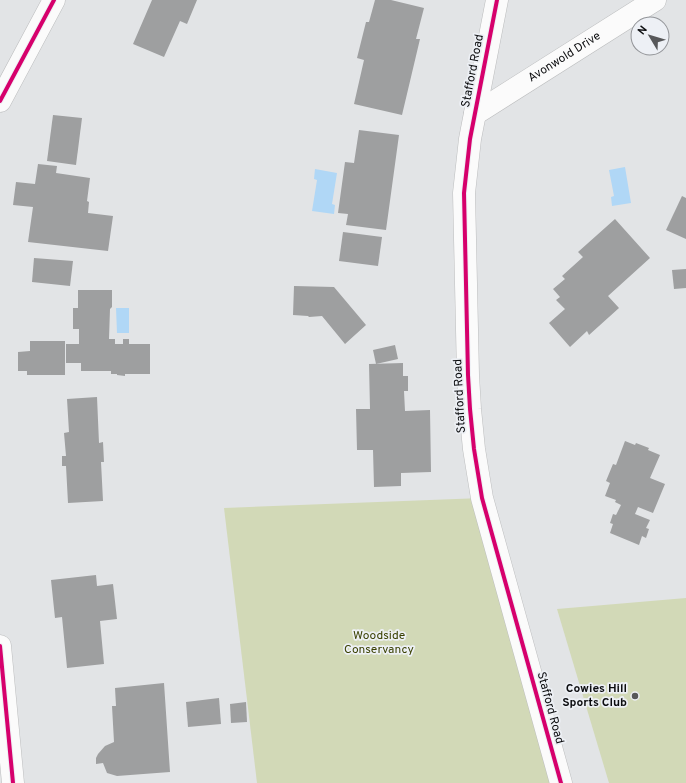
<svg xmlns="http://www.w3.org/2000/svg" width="686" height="783" viewBox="0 0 686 783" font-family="Overpass,sans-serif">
<rect width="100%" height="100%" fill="#e2e4e6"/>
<g fill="#d2d9b7">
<path d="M 482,498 L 561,783 L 257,783 L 224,508 Z"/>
<path d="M 686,598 L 686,783 L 609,783 L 557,609 Z"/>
</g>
<g fill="#b0d7f6">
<path d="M 625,167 L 631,203 L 612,206 L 611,197 L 614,196 L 609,170 Z"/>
<path d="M 315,169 L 337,173 L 332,204 L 335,205 L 334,214 L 312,211 L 317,180 L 314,179 Z"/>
<path d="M 116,308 L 129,308 L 129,333 L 117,333 Z"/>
</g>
<g fill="#9e9fa0">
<path d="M 152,0 L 197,0 L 187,24 L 180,21 L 164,57 L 133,44 Z"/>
<path d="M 375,0 L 391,0 L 424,8 L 416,39 L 420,39 L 402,115 L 354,104 L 364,60 L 357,58 L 366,22 L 369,22 Z"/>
<path d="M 53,115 L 82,118 L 76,165 L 47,161 Z"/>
<path d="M 359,130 L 399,135 L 386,230 L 346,225 L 348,214 L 338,213 L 345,162 L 354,163 Z"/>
<path d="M 38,164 L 57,166 L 56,173 L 90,178 L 87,201 L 89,202 L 88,213 L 113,216 L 108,251 L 28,242 L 33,207 L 13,205 L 16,182 L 35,184 Z"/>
<path d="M 682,196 L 686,198 L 686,239 L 666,230 Z"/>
<path d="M 615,219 L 650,258 L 608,296 L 619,308 L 589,335 L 587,331 L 570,347 L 549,323 L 565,309 L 556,300 L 560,297 L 553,289 L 565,279 L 562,276 L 583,257 L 578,252 Z"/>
<path d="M 343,232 L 382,237 L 378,266 L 339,261 Z"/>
<path d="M 34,258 L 73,261 L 70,286 L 32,282 Z"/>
<path d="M 686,269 L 686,288 L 674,289 L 672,270 Z"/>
<path d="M 294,286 L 334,287 L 366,325 L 345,344 L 322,316 L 309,317 L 308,316 L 293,315 Z"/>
<path d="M 78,290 L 112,290 L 112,307 L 110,309 L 109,339 L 115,339 L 115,344 L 123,344 L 123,339 L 129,339 L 129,344 L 150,344 L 150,374 L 125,374 L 125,376 L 117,375 L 117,374 L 111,374 L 111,371 L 81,371 L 81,363 L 66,363 L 66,344 L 79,344 L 79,329 L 73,329 L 73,308 L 78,308 Z"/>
<path d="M 30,341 L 65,341 L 65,375 L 27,375 L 27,371 L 18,371 L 18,352 L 30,351 Z"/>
<path d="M 395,345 L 398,359 L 376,364 L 373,350 Z"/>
<path d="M 403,363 L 403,376 L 408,376 L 408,391 L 404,391 L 405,411 L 430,410 L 431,472 L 401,473 L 401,486 L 374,487 L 373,450 L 357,450 L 356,409 L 370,409 L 369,364 Z"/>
<path d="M 97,397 L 99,443 L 103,442 L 104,462 L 101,462 L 103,501 L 68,503 L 66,466 L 62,466 L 62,456 L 66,456 L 64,433 L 69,432 L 67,399 Z"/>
<path d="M 625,441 L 635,445 L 636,443 L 649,448 L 648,450 L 660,455 L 650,478 L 665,484 L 653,513 L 638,507 L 635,514 L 650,520 L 646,528 L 649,529 L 646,538 L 642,536 L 639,545 L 610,533 L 613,524 L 610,523 L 613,514 L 616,515 L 621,505 L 615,502 L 616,500 L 605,496 L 610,483 L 606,481 L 613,464 L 616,465 Z"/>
<path d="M 96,575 L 97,586 L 113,584 L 117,619 L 100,621 L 104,664 L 67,668 L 62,617 L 55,618 L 51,580 Z"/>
<path d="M 164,683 L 170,772 L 117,776 L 107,773 L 103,763 L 96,764 L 96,758 L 98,754 L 105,746 L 114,742 L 112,706 L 116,706 L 115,688 Z"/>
<path d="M 219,698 L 221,724 L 188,727 L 186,702 Z"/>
<path d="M 246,702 L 247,722 L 231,723 L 230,704 Z"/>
</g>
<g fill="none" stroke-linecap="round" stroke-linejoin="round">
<g stroke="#bcbdbe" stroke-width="23">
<g id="minor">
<path d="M 497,0 L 470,139 L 464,193 L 468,375 L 470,409 L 474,449 L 482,498 L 561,783"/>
<path d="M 0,101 L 54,0"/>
<path id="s1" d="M 475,114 L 655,0"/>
<path d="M 0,646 L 13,783"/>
</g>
</g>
<use href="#minor" stroke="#fbfbfb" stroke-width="22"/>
<g stroke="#edf0f5" stroke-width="6">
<g id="cycleway">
<path d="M 497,0 L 470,139 L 464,193 L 468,375 L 470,409 L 474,449 L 482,498 L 561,783"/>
<path d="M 0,101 L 54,0"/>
<path d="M 0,646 L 13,783"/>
</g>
</g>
<use href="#cycleway" stroke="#d6006c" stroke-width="4"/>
</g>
<circle fill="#57585a" stroke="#edf0f5" stroke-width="1.5" cx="635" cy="696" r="4"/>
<g text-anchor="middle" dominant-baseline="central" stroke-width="3.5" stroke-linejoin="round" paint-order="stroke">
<g font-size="12" fill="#0c0d0f" stroke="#edf0f5">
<text stroke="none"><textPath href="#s1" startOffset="106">Avonwold Drive</textPath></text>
<text transform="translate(473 71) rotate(-79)">Stafford Road</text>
<text transform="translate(460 396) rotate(-93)">Stafford Road</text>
<text transform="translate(550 708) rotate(75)">Stafford Road</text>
</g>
<g font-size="12" fill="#3a4102" stroke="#edf0f5">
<text x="379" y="636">Woodside<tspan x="379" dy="14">Conservancy</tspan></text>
</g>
<g font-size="12" font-weight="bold" fill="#0c0d0f" stroke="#edf0f5" text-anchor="end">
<text x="627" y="689">Cowies Hill<tspan x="627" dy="14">Sports Club</tspan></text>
</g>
</g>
<g transform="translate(650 36) rotate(308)"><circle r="19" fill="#edf0f5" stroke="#939599"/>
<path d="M0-3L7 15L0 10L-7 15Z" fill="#57585a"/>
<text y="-6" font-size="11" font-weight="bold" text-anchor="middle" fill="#0c0d0f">N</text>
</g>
</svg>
